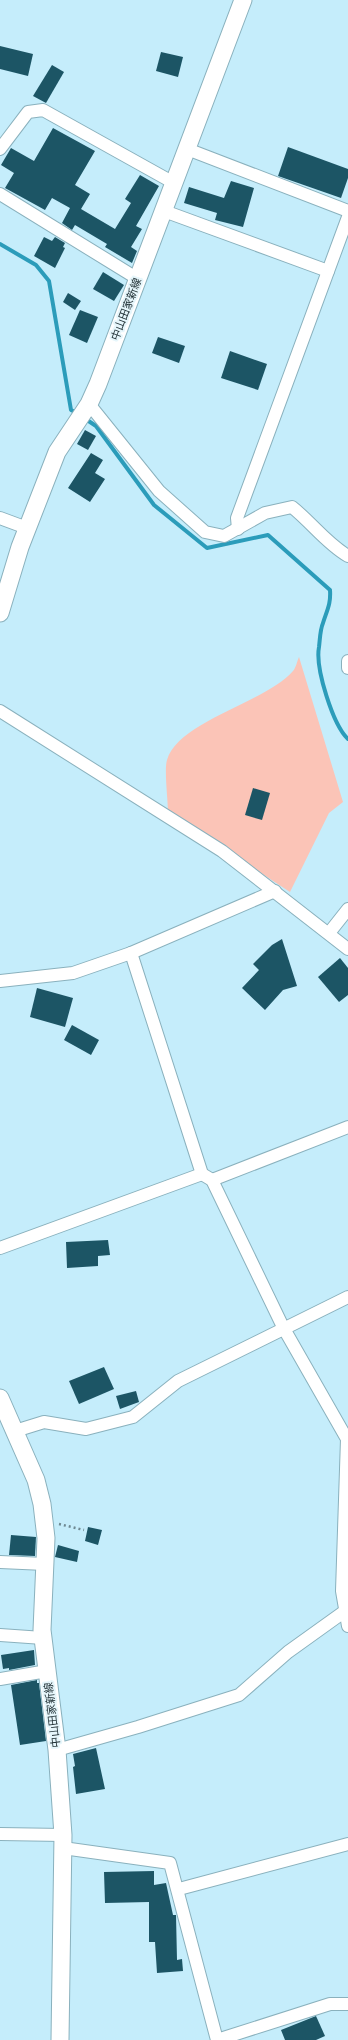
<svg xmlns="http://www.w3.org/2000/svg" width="348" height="2040" viewBox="0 0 348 2040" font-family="Cabin,'Noto Sans JP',sans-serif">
<rect width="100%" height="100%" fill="#c5edfb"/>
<path fill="#fbc4b7" d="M 299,657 L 343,802 L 329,813 L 290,892 L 168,812 C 168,800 164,770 167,760 C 178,721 265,703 293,671 C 296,668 297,661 299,657 Z"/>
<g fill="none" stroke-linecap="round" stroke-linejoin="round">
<g stroke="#2b9cba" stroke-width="4">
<path d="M 0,244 L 36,265 L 49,281 L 71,410 L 77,413"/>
<path d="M 84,418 L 96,426 L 154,505 L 207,548 L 268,535 L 330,590 C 331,604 327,610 323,623 C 320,630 320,639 319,647 C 315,668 333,725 348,739"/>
</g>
</g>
<g fill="#1c5565">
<path d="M 0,46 L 33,54 L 28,76 L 0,69 Z"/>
<path d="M 161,52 L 183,57 L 178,77 L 156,71 Z"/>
<path d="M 52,65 L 64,72 L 46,103 L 33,96 Z"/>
<path d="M 53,128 L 95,151 L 75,185 L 90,194 L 81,209 L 115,229 L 131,203 L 125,199 L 140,175 L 159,186 L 136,226 L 142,229 L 131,247 L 137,251 L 132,263 L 105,247 L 107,244 L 75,225 L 72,230 L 62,223 L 70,208 L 52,198 L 45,210 L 5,188 L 14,173 L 1,165 L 11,148 L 34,161 Z"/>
<path d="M 288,147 L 348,169 L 348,178 L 341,198 L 278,176 Z"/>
<path d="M 231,181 L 254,188 L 243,227 L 215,220 L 217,213 L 184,203 L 189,187 L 224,198 Z"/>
<path d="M 44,237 L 52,241 L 55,237 L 65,243 L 63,247 L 65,248 L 55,268 L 34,256 Z"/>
<path d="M 103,272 L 124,285 L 114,301 L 93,289 Z"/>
<path d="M 68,293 L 81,301 L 75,310 L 63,302 Z"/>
<path d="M 80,310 L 98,317 L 87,343 L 69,335 Z"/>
<path d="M 158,337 L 185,346 L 179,363 L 152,353 Z"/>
<path d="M 230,351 L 267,364 L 258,390 L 221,378 Z"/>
<path d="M 85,430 L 96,436 L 88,450 L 77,444 Z"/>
<path d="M 91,453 L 103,460 L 95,473 L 105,479 L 90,502 L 68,488 Z"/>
<path d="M 253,788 L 270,793 L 262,820 L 245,815 Z"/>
<path d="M 282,939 L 297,986 L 283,990 L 265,1010 L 242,988 L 259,970 L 253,964 L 272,945 Z"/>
<path d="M 340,958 L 348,968 L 348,995 L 339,1002 L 318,977 Z"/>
<path d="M 37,988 L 73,998 L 65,1027 L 30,1017 Z"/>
<path d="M 72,1025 L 99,1040 L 91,1055 L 64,1040 Z"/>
<path d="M 108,1240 L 110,1255 L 98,1256 L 98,1266 L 67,1268 L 66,1242 Z"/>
<path d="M 104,1367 L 114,1389 L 79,1404 L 69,1381 Z"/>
<path d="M 136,1391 L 139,1402 L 120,1409 L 116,1396 Z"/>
<path d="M 88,1527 L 102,1530 L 98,1545 L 85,1541 Z"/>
<path d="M 11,1535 L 36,1537 L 35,1556 L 9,1555 Z"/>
<path d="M 58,1545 L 79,1551 L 77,1562 L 55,1557 Z"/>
<path d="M 34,1650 L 35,1665 L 9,1670 L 9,1668 L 3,1669 L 1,1655 Z"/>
<path d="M 37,1680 L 37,1683 L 39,1683 L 46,1741 L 20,1745 L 11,1685 Z"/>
<path d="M 96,1748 L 105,1789 L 76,1794 L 73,1767 L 75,1766 L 73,1754 Z"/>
<path d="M 154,1871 L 154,1885 L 166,1883 L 173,1915 L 176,1915 L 177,1960 L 182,1959 L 183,1971 L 157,1973 L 155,1942 L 149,1942 L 149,1902 L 105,1903 L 104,1872 Z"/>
<path d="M 316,2016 L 325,2036 L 316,2040 L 285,2040 L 281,2030 Z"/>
</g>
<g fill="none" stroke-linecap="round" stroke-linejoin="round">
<g stroke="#8ab1bd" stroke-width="14">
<g id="street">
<path d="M 0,149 L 28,112 L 43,110 L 174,183"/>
<path d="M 187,149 L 348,211"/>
<path d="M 0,194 L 138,279"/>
<path d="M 164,211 L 328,271"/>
<path d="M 89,404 L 159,491 L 205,532 L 224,536 L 265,513 L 292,507 C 311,522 327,544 348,556"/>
<path d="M 0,518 L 27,528"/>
<path d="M 238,529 L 237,518 L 348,217"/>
<path d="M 348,661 L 348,668"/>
<path d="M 0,711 L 222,851 L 348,949"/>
<path d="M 329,933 L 348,909"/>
<path d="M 131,953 L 202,1174 L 212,1180 L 283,1327 L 347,1439 L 342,1591 L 348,1626"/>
<path d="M 0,981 L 73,973 L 131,953 L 275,891"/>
<path d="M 212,1180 L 348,1127"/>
<path d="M 0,1248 L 202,1174"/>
<path d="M 15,1431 L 44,1422 L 86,1429 L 133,1417 L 178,1381 L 348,1297"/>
<path d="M 0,1562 L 45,1564"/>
<path d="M 0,1635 L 43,1638"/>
<path d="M 0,1679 L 47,1671"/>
<path d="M 57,1750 L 138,1727 L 239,1695 L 288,1652 L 348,1609"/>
<path d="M 0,1834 L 63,1835"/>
<path d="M 63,1848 L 170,1863 L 217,2040"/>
<path d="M 179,1889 L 348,1844"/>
<path d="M 217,2040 L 330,2004 L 348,2004"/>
</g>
</g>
<g stroke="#8ab1bd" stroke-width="19">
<g id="secondary">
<path d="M 0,613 L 20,547 L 57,452 L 89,404 L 98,384 L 243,0"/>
<path d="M 0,1398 L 36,1480 L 42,1504 L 46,1538 L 42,1630 L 57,1750 L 63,1835 L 60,2040"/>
</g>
</g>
<path stroke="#6e8992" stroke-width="2.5" stroke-dasharray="2 3" stroke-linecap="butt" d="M 59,1524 L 84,1530"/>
<use href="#street" stroke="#fff" stroke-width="12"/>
<use href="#secondary" stroke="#fff" stroke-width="17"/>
</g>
<g text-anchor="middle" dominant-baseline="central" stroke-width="4" stroke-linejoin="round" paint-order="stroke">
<g font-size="11" fill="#233338" stroke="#e6f6fb">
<text transform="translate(126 309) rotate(-69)">中山田家新線</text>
<text transform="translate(52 1715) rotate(-97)">中山田家新線</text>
</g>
</g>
</svg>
